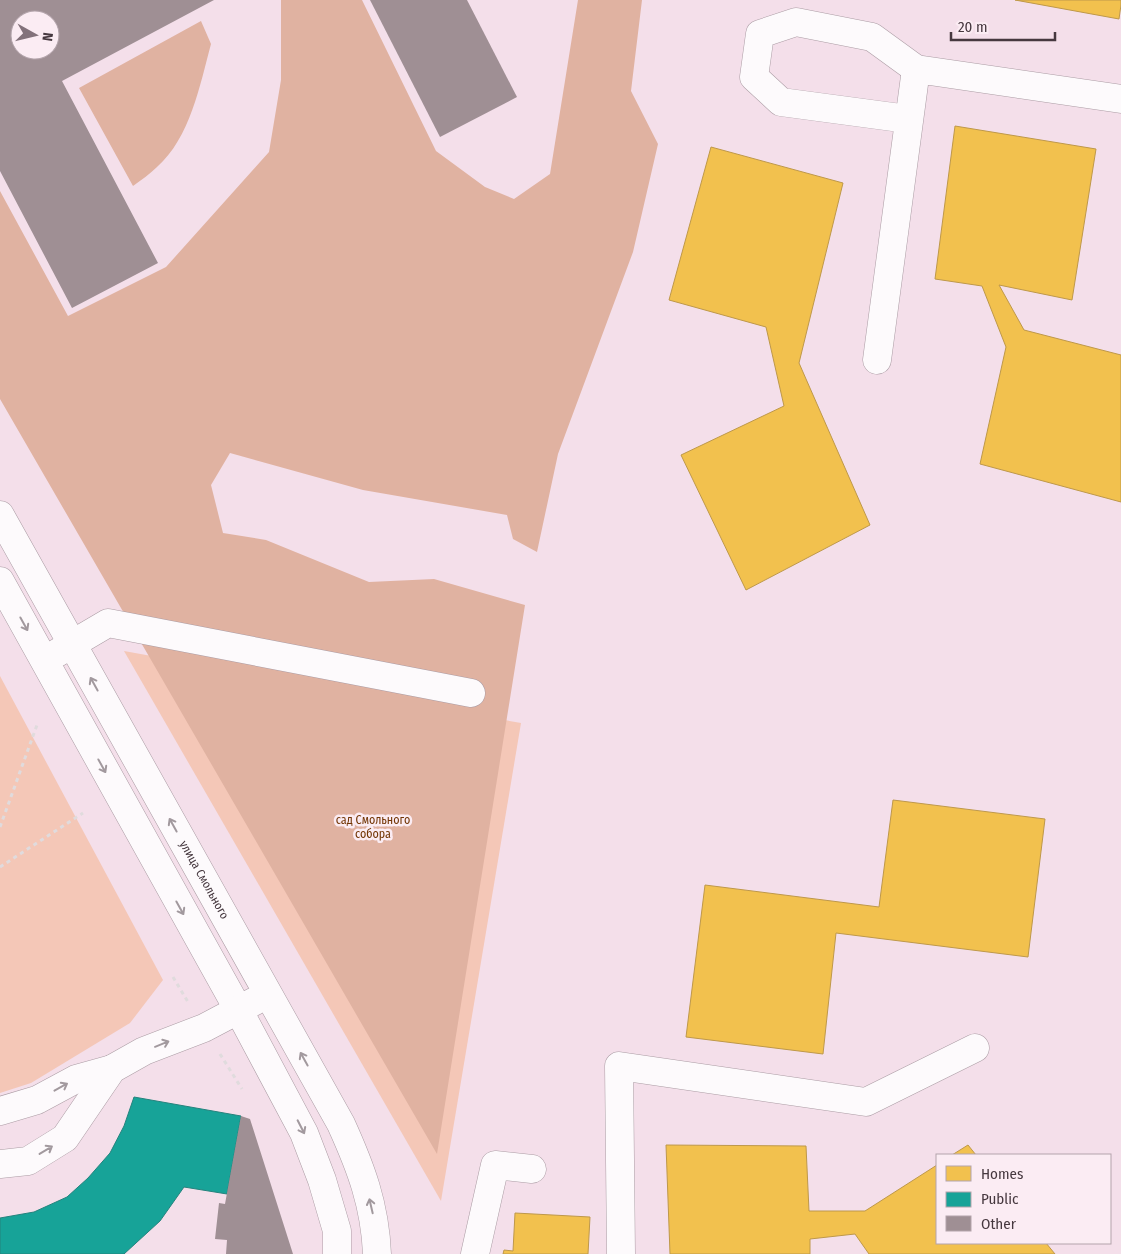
<svg xmlns="http://www.w3.org/2000/svg" width="1121" height="1254" viewBox="0 0 1121 1254" font-family="'Fira Sans Condensed',sans-serif">
<rect width="100%" height="100%" fill="#f4dfea"/>
<g fill="#f4c7b7">
<path d="M 124,651 L 521,723 L 441,1201 Z"/>
<path d="M 0,676 L 163,980 L 130,1023 L 31,1083 L 0,1093 Z"/>
</g>
<g fill="#e0b2a1">
<path d="M 281,0 L 362,0 L 436,151 L 485,187 L 514,199 L 550,174 L 578,0 L 642,0 L 631,91 L 658,144 L 633,252 L 558,454 L 537,552 L 513,539 L 507,515 L 363,490 L 230,453 L 211,485 L 223,533 L 266,540 L 369,582 L 434,579 L 525,605 L 437,1154 L 0,399 L 0,191 L 68,316 L 166,267 L 269,152 L 281,80 Z"/>
<path d="M 201,21 L 211,44 C 200,85 190,138 157,167 C 150,174 141,180 133,186 L 79,88 Z"/>
</g>
<g fill="#f2c14e" stroke="#be984a">
<path d="M 1015,0 L 1121,0 L 1121,5 L 1119,19 Z"/>
<path d="M 955,126 L 1096,149 L 1072,300 L 999,285 L 1024,330 L 1121,355 L 1121,502 L 980,464 L 1006,347 L 982,286 L 935,279 Z"/>
<path d="M 711,147 L 843,183 L 799,363 L 870,525 L 746,590 L 681,455 L 784,406 L 766,327 L 669,300 Z"/>
<path d="M 893,800 L 1045,819 L 1028,957 L 836,933 L 823,1054 L 686,1037 L 705,885 L 879,907 Z"/>
<path d="M 666,1145 L 806,1146 L 809,1211 L 865,1211 L 937,1165 L 937,1243 L 1046,1243 L 1055,1254 L 869,1254 L 855,1234 L 810,1239 L 810,1254 L 670,1254 Z"/>
<path d="M 968,1145 L 976,1155 L 952,1155 Z"/>
<path d="M 515,1213 L 590,1217 L 588,1254 L 503,1254 L 504,1250 L 513,1251 Z"/>
</g>
<path fill="#17a398" stroke="#25837d" d="M 134,1097 L 241,1116 L 227,1194 L 184,1187 L 160,1221 L 124,1254 L 0,1254 L 0,1218 L 34,1212 L 67,1197 L 88,1178 L 110,1153 L 124,1126 Z"/>
<g fill="#9f8f94" fill-rule="evenodd">
<path d="M 0,0 L 214,0 L 62,81 L 158,263 L 72,308 L 0,171 ZM 20,20 L 50,20 L 50,50 L 20,50 Z"/>
<path d="M 370,0 L 467,0 L 517,97 L 440,137 Z"/>
<path d="M 241,1116 L 250,1119 L 293,1254 L 226,1254 L 227,1240 L 215,1239 L 219,1203 L 225,1204 Z"/>
</g>
<g fill="none" stroke-linecap="round" stroke-linejoin="round">
<g stroke="#ab9ca4" stroke-width="29">
<g id="minor">
<path d="M 908,119 L 781,102 L 754,77 L 760,34 L 796,22 L 872,37 L 916,69"/>
<path d="M 877,360 L 916,69 L 1121,99"/>
<path id="s1" d="M 0,515 L 341,1124 C 361,1168 375,1205 377,1254"/>
<path d="M 0,581 L 238,1009 L 304,1133 L 322,1180 L 337,1231 L 337,1254"/>
<path d="M 57,653 L 108,623 L 471,693"/>
<path d="M 0,1111 L 37,1100 L 76,1079 L 112,1069"/>
<path d="M 0,1164 L 28,1161 L 65,1138 L 112,1069 L 144,1051 L 204,1028 L 255,1001"/>
<path d="M 475,1254 L 495,1165 L 532,1169"/>
<path d="M 621,1254 L 619,1066 L 866,1102 L 975,1048"/>
</g>
</g>
<g stroke="#e0dbdd" stroke-width="3" stroke-dasharray="4 4" stroke-linecap="butt">
<path d="M 0,827 L 37,725"/>
<path d="M 0,867 L 83,813"/>
<path d="M 173,977 L 188,1002"/>
<path d="M 220,1054 L 242,1089"/>
</g>
<use href="#minor" stroke="#fdfafc" stroke-width="28"/>
</g>
<defs><path id="oneway-shaft" d="M-6 0H5M1.5-3L5.5 0L1.5 3" fill="none" stroke-width="1.6" stroke-linecap="round" stroke-linejoin="round" transform="scale(1.25)"/></defs>
<g stroke="#a2999e">
<use href="#oneway-shaft" transform="translate(24 624) rotate(61)"/>
<use href="#oneway-shaft" transform="translate(94 684) rotate(-119)"/>
<use href="#oneway-shaft" transform="translate(102 766) rotate(61)"/>
<use href="#oneway-shaft" transform="translate(173 825) rotate(-119)"/>
<use href="#oneway-shaft" transform="translate(180 908) rotate(61)"/>
<use href="#oneway-shaft" transform="translate(162 1044) rotate(-22)"/>
<use href="#oneway-shaft" transform="translate(304 1059) rotate(-119)"/>
<use href="#oneway-shaft" transform="translate(61 1087) rotate(-29)"/>
<use href="#oneway-shaft" transform="translate(301 1127) rotate(63)"/>
<use href="#oneway-shaft" transform="translate(46 1150) rotate(-31)"/>
<use href="#oneway-shaft" transform="translate(371 1206) rotate(-103)"/>
</g>
<g text-anchor="middle" dominant-baseline="central" stroke-width="5" stroke-linejoin="round" paint-order="stroke">
<g font-size="12" fill="#723504" stroke="#fbecf3">
<text x="373" y="820">сад Смольного<tspan x="373" dy="14">собора</tspan></text>
</g>
<g font-size="12" fill="#46383f" stroke="#fbecf3">
<text stroke="none"><textPath href="#s1" startOffset="418">улица Смольного</textPath></text>
</g>
</g>
<rect x="936" y="1154" width="175" height="90" fill="#fbecf3" stroke="#b3a4ab"/>
<rect x="946" y="1166" width="25" height="15" fill="#f2c14e" stroke="#b3a4ab"/>
<text x="981" y="1179" font-size="15" fill="#46383f">Homes</text>
<rect x="946" y="1192" width="25" height="15" fill="#17a398" stroke="#b3a4ab"/>
<text x="981" y="1204" font-size="15" fill="#46383f">Public</text>
<rect x="946" y="1216" width="25" height="15" fill="#9f8f94" stroke="#b3a4ab"/>
<text x="981" y="1229" font-size="15" fill="#46383f">Other</text>
<g transform="translate(35 35) rotate(98)"><circle r="24" fill="#fbecf3" stroke="#b3a4ab"/>
<path d="M0-4L9 19L0 12L-9 19Z" fill="#83727b"/>
<text y="-8" font-size="14" font-weight="bold" text-anchor="middle" fill="#46383f">N</text>
</g>
<path d="M951 32v8h104v-8" fill="none" stroke="#46383f" stroke-width="2.5"/>
<text x="958" y="32" font-size="15" fill="#46383f" stroke="#fbecf3" stroke-width="4" paint-order="stroke">20 m</text>
</svg>
